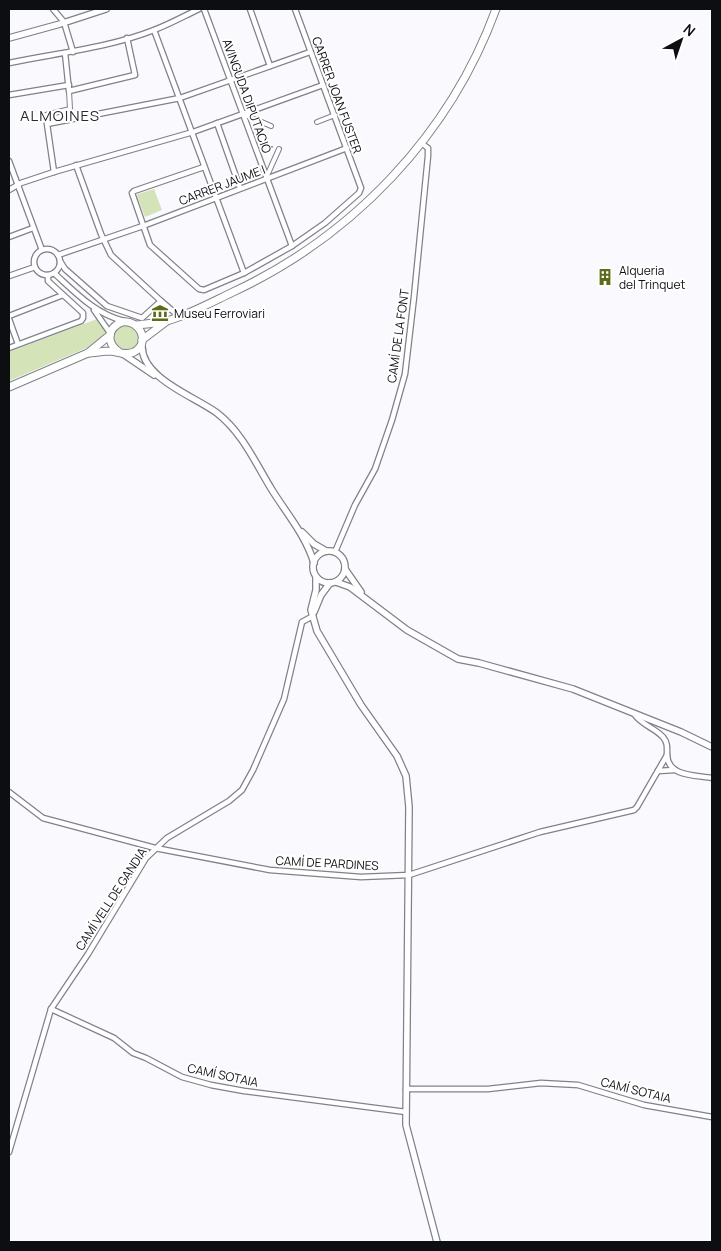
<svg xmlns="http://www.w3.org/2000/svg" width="721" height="1251" viewBox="0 0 721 1251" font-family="Manrope,sans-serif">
<rect width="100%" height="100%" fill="#fafafe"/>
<g fill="#d4e3b8">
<path d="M 154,189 L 162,210 L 145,217 L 137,196 L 138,194 Z"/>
<path d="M 97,319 L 106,329 L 103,337 L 91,346 L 9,381 L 9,352 Z"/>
<circle cx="125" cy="338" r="13"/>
</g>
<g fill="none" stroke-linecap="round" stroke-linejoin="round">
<g stroke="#80818a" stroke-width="6">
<g id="pedestrian">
<path d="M 243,114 L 271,126"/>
<path d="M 317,122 L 335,115"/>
<path d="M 47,124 L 46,115 L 70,109 L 69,91"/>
<path d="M 266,178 L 279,149"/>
</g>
</g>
<g stroke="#80818a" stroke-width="7">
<g id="minor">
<path d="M 53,9 L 64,22 L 73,52"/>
<path d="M 204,9 L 292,246"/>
<path d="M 250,9 L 270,66"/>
<path d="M 154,30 L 244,273"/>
<path d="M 65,53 L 69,91 L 135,75 L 127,38"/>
<path d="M 9,63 C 57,53 108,48 154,30 C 170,24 184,16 199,9"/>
<path d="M 9,95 L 69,85"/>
<path d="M 217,123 L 240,188"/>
<path d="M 9,161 L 42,250"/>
<path d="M 204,167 L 134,191 L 132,193 L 150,245 L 199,289 L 204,290 L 244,273 L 292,246 L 325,223 L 359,193 L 361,188 L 295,9"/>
<path d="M 54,172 L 47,124 L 180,98 L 310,52"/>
<path d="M 9,190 L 21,183 L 54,172 L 193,132 L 323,85"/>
<path d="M 9,237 L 33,228"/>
<circle cx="47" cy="262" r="13"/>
<path d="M 58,255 L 143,226 L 347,148"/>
<path d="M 60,261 L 65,269 L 107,306 L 142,318 L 161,301 L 111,255 L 101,234 L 76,165"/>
<path d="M 54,273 C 75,292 95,314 124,321"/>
<path d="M 9,276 L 35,267"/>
<path d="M 161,301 L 174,312"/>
<path d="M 94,310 L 110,333"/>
<path d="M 9,316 L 63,295"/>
<path d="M 9,319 L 18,344"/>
<path d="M 9,348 L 81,321 L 83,318 L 83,313 L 48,281 L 48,275"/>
<path d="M 335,552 L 355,505 L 375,469 L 392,420 L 405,374 L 414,297 L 428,156 L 428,148 L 421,143"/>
<path d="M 635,715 C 642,725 655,728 663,737 C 668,743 667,748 667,755 C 668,777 696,775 712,778"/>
<path d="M 658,771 L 675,770"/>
<path d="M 9,792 L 43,818 L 155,848 L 270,870 L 361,877 L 409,875 L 540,832 L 634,810 L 637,807 L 667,755"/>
<path d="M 51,1009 L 114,1038 L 133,1053 L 146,1058 L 182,1077 L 211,1085 L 244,1091 L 406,1112"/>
<path d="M 406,1089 L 488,1089 L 541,1083 L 578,1085 L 644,1105 L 712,1117"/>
<path d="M 9,1152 L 51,1009 L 88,954 L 146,858 L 167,838 L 229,801 L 242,790 L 253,770 L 284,699 L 302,622 L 313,616"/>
</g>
</g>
<g stroke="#80818a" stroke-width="8">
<g id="tertiary">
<path d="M 9,38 L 60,24 L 106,9"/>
<path d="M 142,344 C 140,378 194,396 217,413 C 242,432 256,464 272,490 C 287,514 306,536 314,563"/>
<path d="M 123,354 L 154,375"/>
<path d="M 302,532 L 314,544 L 326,551"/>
<circle cx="329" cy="567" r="16"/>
<path d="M 345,569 L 361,592"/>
<path d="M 316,577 L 316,590 L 311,610 L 317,631 L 361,705 L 397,756 L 406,776 L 409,807 L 406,1125 L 437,1242"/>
<path d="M 336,582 L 350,587 L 407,630 L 458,659 L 479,663 L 573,689 L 681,732 L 712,747"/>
<path d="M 314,612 L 321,595 L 330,583"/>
</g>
</g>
<g stroke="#80818a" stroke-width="9">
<g id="secondary">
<path d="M 137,325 C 146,324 157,323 167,321 C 188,315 212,302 233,292 C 353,236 450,135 496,9"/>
<path d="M 142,340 L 167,321"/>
<path d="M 88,353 C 95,353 103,351 111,351 C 119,352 126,356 134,352 C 151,343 140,319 122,322 C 107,328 106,343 119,352"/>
<path d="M 9,387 L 88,353 L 110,335"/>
</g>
</g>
<use href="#pedestrian" stroke="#fff" stroke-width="4"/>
<use href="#minor" stroke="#fff" stroke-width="4.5"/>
<use href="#tertiary" stroke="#fff" stroke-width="5.5"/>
<use href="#secondary" stroke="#fff" stroke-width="7"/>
</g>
<defs>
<g id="building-bare" transform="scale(1.35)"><path d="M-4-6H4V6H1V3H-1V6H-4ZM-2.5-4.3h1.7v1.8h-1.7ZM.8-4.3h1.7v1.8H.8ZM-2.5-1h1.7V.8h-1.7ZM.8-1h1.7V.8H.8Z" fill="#5c6d18" stroke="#fff" stroke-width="2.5" paint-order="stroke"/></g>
<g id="museum-bare" transform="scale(1.35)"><path d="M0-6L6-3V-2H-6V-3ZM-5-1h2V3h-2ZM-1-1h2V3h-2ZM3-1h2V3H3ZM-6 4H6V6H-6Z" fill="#5c6d18" stroke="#fff" stroke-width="2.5" paint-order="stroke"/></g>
</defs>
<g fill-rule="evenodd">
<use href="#building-bare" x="605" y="277"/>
<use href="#museum-bare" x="160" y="313"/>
</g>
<g text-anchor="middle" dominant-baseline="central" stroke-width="4" stroke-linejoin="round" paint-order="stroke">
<g font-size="12" fill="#0d0e11" stroke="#fff">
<text transform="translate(337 95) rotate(70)">CARRER JOAN FUSTER</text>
<text transform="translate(247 96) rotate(70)">AVINGUDA DIPUTACIÓ</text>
<text transform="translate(222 185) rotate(-21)">CARRER JAUME I</text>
<text transform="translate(398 336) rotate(-82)">CAMÍ DE LA FONT</text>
<text transform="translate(327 863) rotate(3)">CAMÍ DE PARDINES</text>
<text transform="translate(111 899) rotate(-57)">CAMÍ VELL DE GANDIA</text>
<text transform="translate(223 1075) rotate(12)">CAMÍ SOTAIA</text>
<text transform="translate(636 1090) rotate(14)">CAMÍ SOTAIA</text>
</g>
<g font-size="12" fill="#0d0e11" stroke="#fff" text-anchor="start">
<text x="619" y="270">Alqueria<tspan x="619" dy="14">del Trinquet</tspan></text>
<text x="174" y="313">Museu Ferroviari</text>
</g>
<g font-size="15" letter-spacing="1" fill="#292a31" stroke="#fff">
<text x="60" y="115">ALMOINES</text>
</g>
</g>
<rect width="721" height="1251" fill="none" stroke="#0d0e11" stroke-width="20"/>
<g transform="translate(681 40) rotate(40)" stroke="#ffffff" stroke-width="4" paint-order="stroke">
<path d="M0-4L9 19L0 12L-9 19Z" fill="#0d0e11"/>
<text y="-8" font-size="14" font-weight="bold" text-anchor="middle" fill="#0d0e11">N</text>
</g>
</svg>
